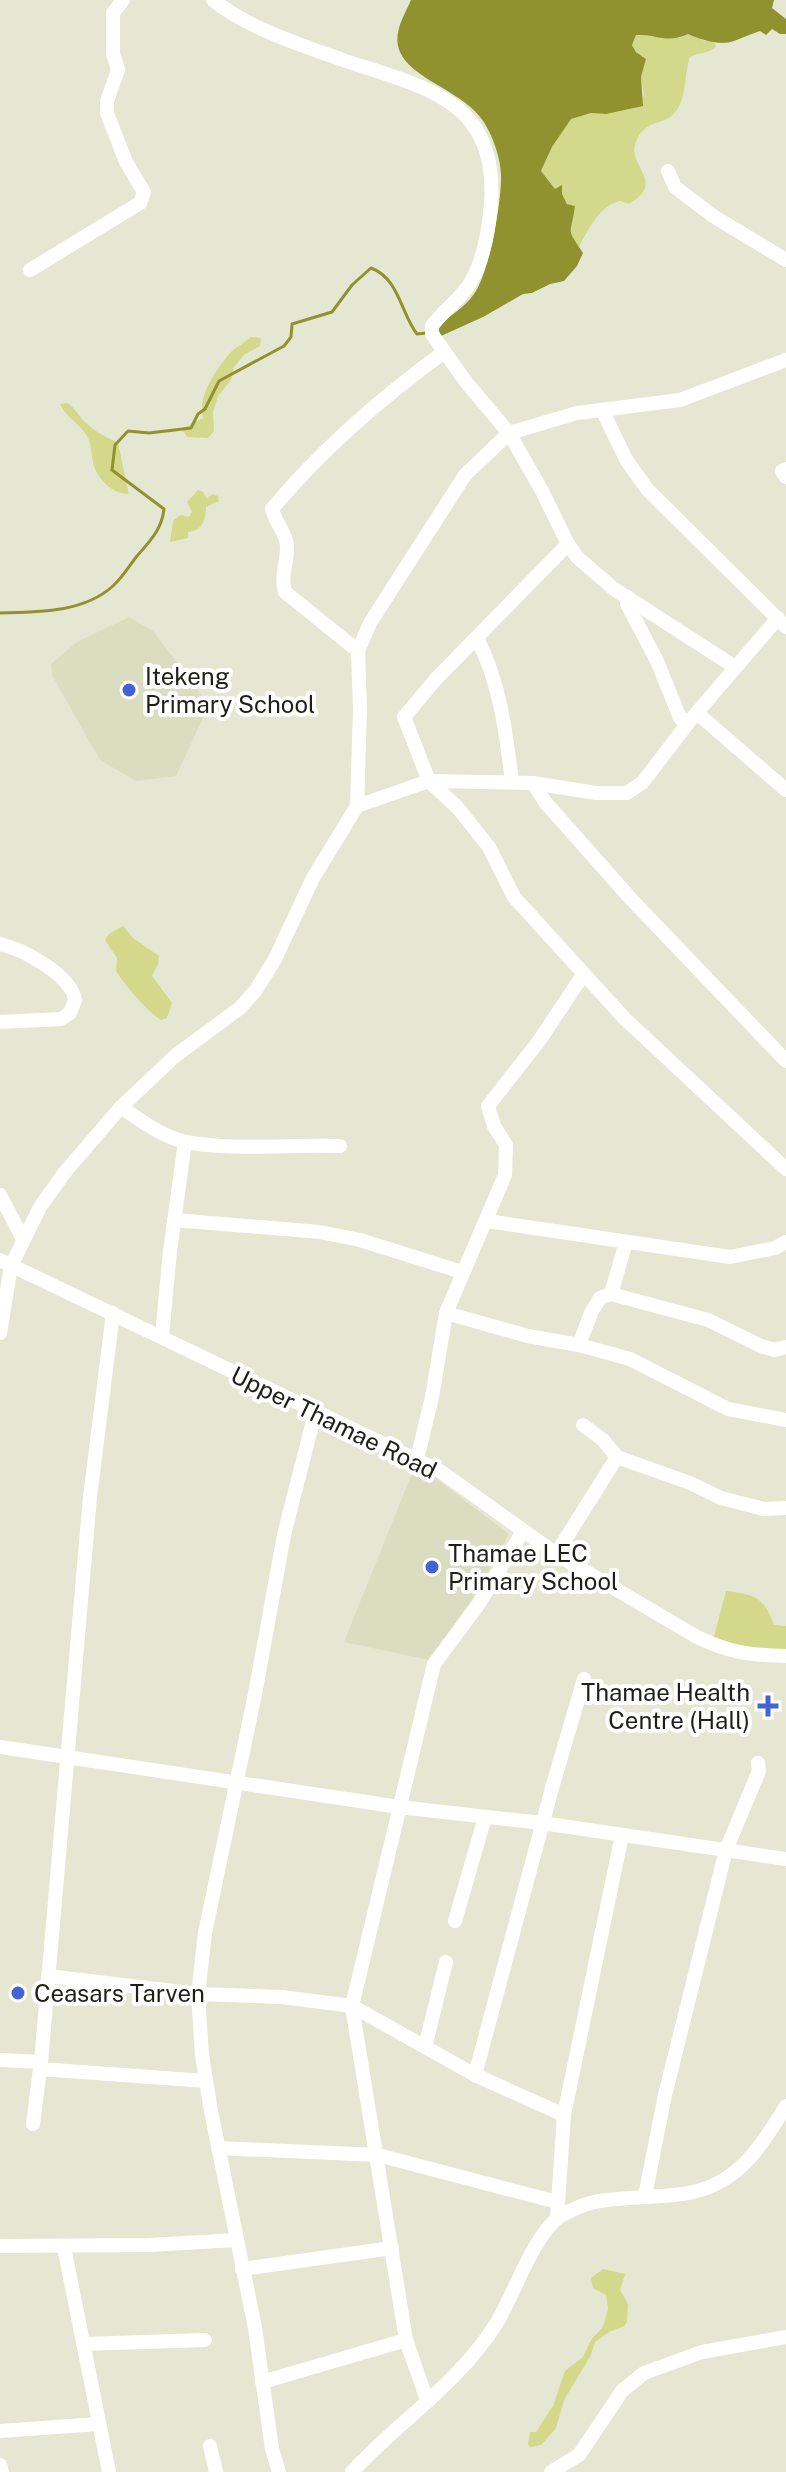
<svg xmlns="http://www.w3.org/2000/svg" width="786" height="2472" viewBox="0 0 786 2472" font-family="'Public Sans',sans-serif">
<rect width="100%" height="100%" fill="#e6e7d2"/>
<g fill="#dbddc1">
<path d="M 129,617 L 153,631 L 209,705 L 176,776 L 136,781 L 100,760 L 52,675 L 51,664 L 77,642 Z"/>
<path d="M 417,1469 L 426,1471 L 509,1534 L 472,1599 L 429,1660 L 344,1642 L 410,1478 Z"/>
</g>
<g fill="#d4d88b">
<path d="M 688,34 L 705,41 L 714,41 L 716,47 C 708,54 699,52 690,57 C 684,74 687,97 676,111 C 665,127 643,117 635,145 C 629,166 666,183 629,204 L 620,201 C 600,205 588,230 579,247 C 565,234 573,223 575,206 L 568,204 L 541,172 L 552,147 L 570,119 L 591,113 L 606,114 L 644,96 L 641,77 L 646,59 L 636,52 L 632,44 L 636,35 L 680,38 Z"/>
<path d="M 250,337 L 261,338 L 260,346 L 244,355 L 234,367 L 231,380 L 218,396 L 213,412 L 214,431 L 208,438 L 187,437 L 182,429 L 203,418 C 197,396 216,370 230,353 C 235,347 244,344 250,337 Z"/>
<path d="M 67,403 C 76,408 78,416 85,422 C 95,432 106,437 118,443 L 129,494 C 111,493 98,480 93,463 C 91,454 92,447 88,438 C 81,424 66,418 60,404 Z"/>
<path d="M 198,490 L 203,492 L 207,499 L 212,494 L 218,496 L 219,501 L 206,507 C 206,520 202,531 188,532 L 188,538 L 170,542 L 173,521 L 180,515 L 189,517 L 192,512 L 187,502 Z"/>
<path d="M 123,926 L 133,938 L 159,956 L 158,964 L 152,976 L 172,1003 L 167,1018 L 161,1020 C 144,1008 128,989 116,971 L 117,958 L 105,940 L 109,934 Z"/>
<path d="M 726,1591 C 757,1595 763,1597 774,1625 L 786,1626 L 786,1651 L 770,1653 L 713,1640 Z"/>
<path d="M 603,2269 L 625,2274 L 620,2290 L 628,2304 L 627,2322 L 624,2326 L 609,2332 L 595,2342 L 591,2355 L 564,2400 L 556,2428 L 541,2445 L 531,2447 L 528,2445 L 530,2432 L 536,2432 L 553,2406 L 565,2371 L 583,2357 L 591,2340 L 603,2327 L 608,2309 L 606,2295 L 593,2288 L 591,2278 Z"/>
</g>
<path fill="#90922f" d="M 411,0 L 774,0 L 772,8 L 786,19 L 786,34 L 780,34 L 772,29 L 766,35 L 760,31 C 750,34 743,38 734,41 C 721,46 701,40 688,34 C 667,44 657,34 636,35 L 632,45 L 636,52 L 646,59 L 641,77 L 643,106 L 606,114 L 591,113 L 571,119 L 552,147 L 541,171 L 555,189 L 562,185 L 562,194 L 567,204 L 575,206 C 571,237 565,226 583,253 L 577,266 L 564,281 L 550,284 L 532,293 L 523,294 L 483,317 L 441,336 L 437,326 C 449,317 465,307 474,294 C 489,274 502,200 501,175 C 501,158 491,130 480,117 C 459,90 412,79 400,52 C 392,34 404,16 411,0 Z"/>
<g fill="none" stroke-linecap="round" stroke-linejoin="round">
<path stroke="#90922f" stroke-width="3" d="M 0,613 C 38,612 83,613 113,586 C 123,577 129,566 137,556 C 150,541 162,529 164,509 L 112,470 L 115,445 L 128,431 L 149,433 L 191,428 L 198,414 L 205,409 L 219,381 L 284,346 L 291,337 L 292,324 L 332,312 L 352,285 L 371,268 C 399,278 401,314 417,334 L 426,333"/>
<g stroke="#fff" stroke-width="14">
<path d="M 213,0 C 248,28 298,44 340,59 C 382,74 442,86 471,122 C 489,145 493,174 491,203 C 489,229 483,263 469,285 C 459,300 443,311 432,326 L 432,334 L 466,382 L 509,433 L 542,491 L 568,544 L 577,557 L 614,589 L 735,667"/>
<path d="M 668,171 L 675,187 L 713,216 L 786,260"/>
<path d="M 30,270 L 140,203 L 144,192 L 126,162 L 107,113 L 107,101 L 118,70 L 113,53 L 113,13 L 123,0"/>
<path d="M 602,410 L 627,461 L 647,489 L 786,627"/>
<path d="M 786,469 L 782,471 L 786,477"/>
<path d="M 568,544 L 436,679 L 404,717 L 429,781 L 457,807 L 489,847 L 514,897 L 625,1019 L 786,1169"/>
<path d="M 628,597 L 627,604 L 657,661 L 680,718 L 688,723"/>
<path d="M 477,638 C 500,683 506,732 512,782"/>
<path d="M 358,651 L 285,592 C 280,575 288,562 287,545 C 285,530 275,523 272,509 C 322,449 381,398 444,352"/>
<path d="M 697,713 L 786,790"/>
<path d="M 533,783 L 545,802 L 631,899 L 786,1061"/>
<path d="M 357,806 L 429,781 L 533,783 L 596,793 L 627,793 L 643,782 L 688,723 L 778,618"/>
<path d="M 0,944 C 23,949 71,975 75,1000 L 70,1013 L 61,1019 L 0,1022"/>
<path d="M 121,1107 C 140,1120 162,1137 186,1142 C 236,1151 289,1144 340,1146"/>
<path d="M 0,1195 L 23,1239"/>
<path d="M 174,1220 L 320,1232 L 360,1240 L 462,1272"/>
<path d="M 487,1221 L 730,1257 L 775,1248 L 786,1242"/>
<path d="M 0,1260 L 440,1471 L 556,1554 L 697,1637 C 731,1653 749,1655 786,1656"/>
<path d="M 611,1294 L 626,1242"/>
<path d="M 446,1313 L 528,1336 L 579,1345 L 630,1359 L 728,1409 L 786,1420"/>
<path d="M 0,1333 L 11,1266 L 40,1207 L 65,1172 L 121,1107 L 175,1056 L 240,1008 L 256,990 L 275,959 L 313,878 L 357,806 L 360,710 L 358,651 L 370,623 L 465,475 L 509,433 L 577,413 L 680,400 L 786,360"/>
<path d="M 162,1336 L 170,1251 L 185,1142"/>
<path d="M 579,1345 L 591,1313 L 600,1298 L 611,1294 L 708,1320 L 761,1346 L 775,1350 L 786,1347"/>
<path d="M 583,1425 L 603,1440 L 617,1457 L 690,1483 L 721,1498 L 764,1509 L 786,1508"/>
<path d="M 417,1459 L 432,1397 L 446,1313 L 505,1175 L 506,1145 L 494,1126 L 488,1106 L 539,1041 L 583,975"/>
<path d="M 556,1554 L 617,1457"/>
<path d="M 0,1747 L 399,1807 L 542,1823 L 786,1859"/>
<path d="M 455,1921 L 485,1817"/>
<path d="M 48,1976 L 198,1994 L 282,1997 L 352,2006 L 475,2075 L 564,2115"/>
<path d="M 425,2047 L 446,1962"/>
<path d="M 0,2060 L 41,2062 L 40,2069 L 206,2081"/>
<path d="M 41,2062 L 90,1497 L 113,1313"/>
<path d="M 475,2075 L 552,1788 L 584,1679"/>
<path d="M 33,2124 L 40,2069"/>
<path d="M 218,2148 L 378,2155 L 557,2202"/>
<path d="M 645,2196 L 665,2095 L 726,1850 L 759,1771 L 758,1763"/>
<path d="M 557,2218 L 564,2115 L 622,1835"/>
<path d="M 0,2246 L 150,2245 L 236,2240"/>
<path d="M 64,2247 L 109,2472"/>
<path d="M 242,2269 L 392,2248"/>
<path d="M 83,2344 L 205,2340"/>
<path d="M 262,2382 L 406,2340"/>
<path d="M 427,2400 L 406,2340 L 352,2006 L 434,1664 L 478,1605 L 523,1531"/>
<path d="M 0,2431 L 98,2424"/>
<path d="M 210,2446 L 216,2472"/>
<path d="M 0,2465 L 2,2472"/>
<path d="M 279,2472 L 272,2449 L 255,2328 L 211,2111 L 202,2055 L 198,1994 L 205,1933 L 255,1694 L 284,1535 L 315,1413"/>
<path d="M 352,2472 C 398,2422 460,2382 496,2324 C 513,2297 535,2231 561,2216 C 586,2201 602,2200 630,2198 C 652,2196 676,2197 697,2191 C 741,2180 764,2142 786,2106"/>
<path d="M 551,2472 L 579,2455 L 622,2391 L 644,2373 L 702,2352 L 786,2337"/>
</g>
</g>
<g fill="#4362d5" stroke="#fff" stroke-width="3">
<circle cx="129" cy="690" r="8"/>
<circle cx="432" cy="1567" r="8"/>
<path d="M764 1694h8v8h8v8h-8v8h-8v-8h-8v-8h8z"/>
<circle cx="18" cy="1993" r="8"/>
</g>
<g text-anchor="middle" dominant-baseline="central" stroke-width="8" stroke-linejoin="round" paint-order="stroke">
<g font-size="24" fill="#1e1f17" stroke="#fff" text-anchor="start">
<text x="145" y="676">Itekeng<tspan x="145" dy="28">Primary School</tspan></text>
<text x="448" y="1553">Thamae LEC<tspan x="448" dy="28">Primary School</tspan></text>
<text x="750" y="1692" text-anchor="end">Thamae Health<tspan x="750" dy="28">Centre (Hall)</tspan></text>
<text x="34" y="1993">Ceasars Tarven</text>
</g>
<g font-size="24" fill="#1e1f17" stroke="#fff">
<text transform="translate(334 1422) rotate(26)">Upper Thamae Road</text>
</g>
</g>
</svg>
